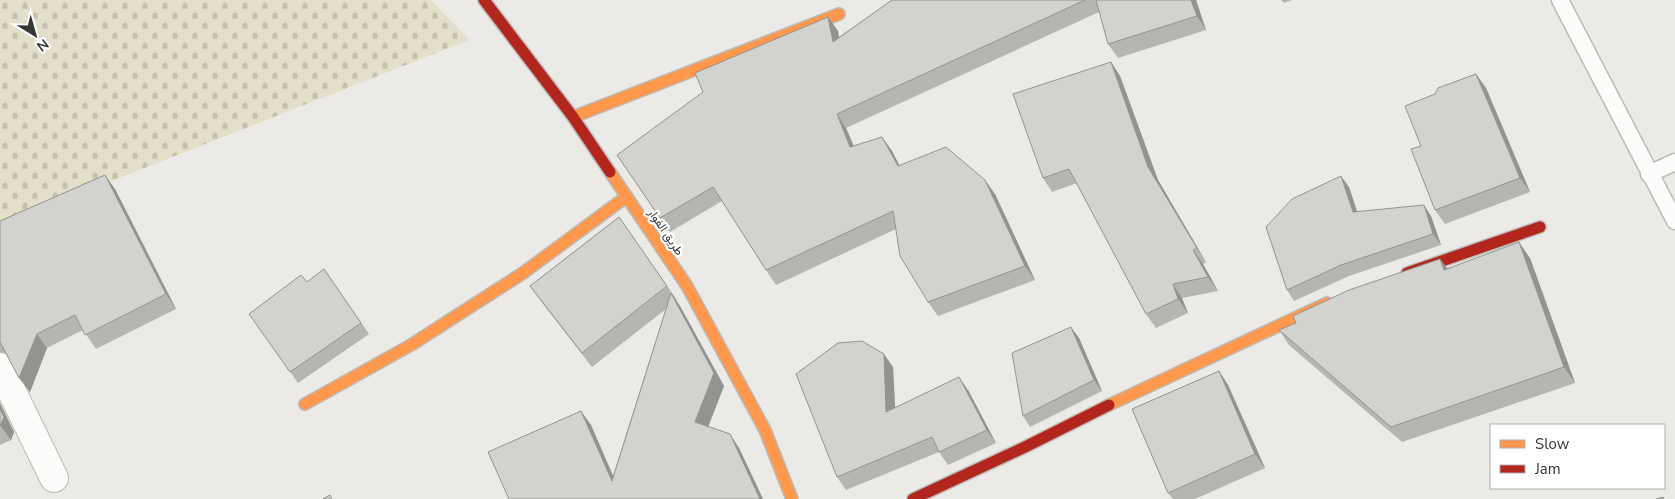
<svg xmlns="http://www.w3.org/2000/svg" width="1675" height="499" viewBox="0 0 1675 499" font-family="'Nunito Sans',Vazirmatn,sans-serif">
<defs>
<pattern id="cemetery-stones" width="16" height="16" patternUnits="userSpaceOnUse" patternTransform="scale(1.25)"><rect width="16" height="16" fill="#e3dfca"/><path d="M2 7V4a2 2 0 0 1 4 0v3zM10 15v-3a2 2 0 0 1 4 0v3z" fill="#c3c0ae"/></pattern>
</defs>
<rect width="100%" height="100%" fill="#ebeae6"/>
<path fill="url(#cemetery-stones)" d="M 0,0 L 431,0 L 469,40 L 0,225 Z"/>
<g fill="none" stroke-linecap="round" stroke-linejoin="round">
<g stroke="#bbbbb8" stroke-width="19">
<g id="lane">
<path d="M 1560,0 L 1675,221"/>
<path d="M 1649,174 L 1675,162"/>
</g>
</g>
<g stroke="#bbbbb8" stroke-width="30">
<path id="street" d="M 0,367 L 54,478"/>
</g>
<g stroke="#bbbbb8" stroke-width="14">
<g id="slow">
<path d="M 573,117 L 839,14"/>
<path d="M 610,172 L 687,286 L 765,430 L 792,499"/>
<path d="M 305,404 L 411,345 L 523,273 L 626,197"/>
<path d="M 1109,405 L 1327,303"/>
</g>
</g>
<g stroke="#bbbbb8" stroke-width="14">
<g id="jam">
<path d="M 484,0 L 573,117 L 610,172"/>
<path d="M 1407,273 L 1540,227"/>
<path d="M 913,499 L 1025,447 L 1109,405"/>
</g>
</g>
<use href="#lane" stroke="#fcfcfb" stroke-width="16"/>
<use href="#street" stroke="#fcfcfb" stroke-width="28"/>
<use href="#slow" stroke="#ff974d" stroke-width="11"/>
<use href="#jam" stroke="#b3261e" stroke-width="11"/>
</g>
<g fill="#b5b5b1">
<path d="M 892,0 L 1196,0 L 1206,30 L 1118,58 L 1108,44 L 1099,12 L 846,128 L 854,146 L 882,137 L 892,151 L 899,165 L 995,194 L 1035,280 L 938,316 L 928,302 L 896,229 L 776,285 L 766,270 L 722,201 L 670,232 L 617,155 L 828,17 L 838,31 L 839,37 Z"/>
<path d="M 1281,0 L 1292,0 L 1284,3 Z"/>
<path d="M 1111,62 L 1120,76 L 1158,180 L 1206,262 L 1203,264 L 1218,291 L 1182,298 L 1188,313 L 1156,328 L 1146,314 L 1077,183 L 1052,192 L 1043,178 Z"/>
<path d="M 1476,74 L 1486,88 L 1530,192 L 1445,224 L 1435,210 L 1435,94 Z"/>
<path d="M 1349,187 L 1357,212 L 1431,216 L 1441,245 L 1349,276 L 1294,301 L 1287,290 Z"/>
<path d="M 115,189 L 176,309 L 96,349 L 83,330 L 47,348 L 30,392 L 6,353 L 0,352 L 0,221 Z"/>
<path d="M 619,217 L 677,300 L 676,300 L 680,306 L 724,386 L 708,426 L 739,448 L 763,499 L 509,499 L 591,425 L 613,476 L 666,309 L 592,367 L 540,300 L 530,286 Z"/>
<path d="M 1530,258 L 1575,383 L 1402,442 L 1289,345 L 1279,330 L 1296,323 L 1440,259 L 1447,268 Z"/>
<path d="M 324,269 L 369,334 L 298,383 L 249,314 L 307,282 Z"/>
<path d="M 1079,338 L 1102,391 L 1030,427 L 1023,416 Z"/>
<path d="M 893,367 L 895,408 L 968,390 L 996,443 L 948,465 L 939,452 L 846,490 L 837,477 Z"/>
<path d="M 1219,371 L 1228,385 L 1265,468 L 1195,499 L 1173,499 L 1168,493 Z"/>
<path d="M 0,403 L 14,432 L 11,440 L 0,445 Z"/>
</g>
<g fill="#939390">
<path d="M 1191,0 L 1196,0 L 1206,30 L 1197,16 Z"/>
<path d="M 828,17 L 838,31 L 842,56 L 833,42 Z"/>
<path d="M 1111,62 L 1120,76 L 1158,180 L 1206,262 L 1197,248 L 1148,167 Z"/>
<path d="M 1476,74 L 1486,88 L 1530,192 L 1520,178 Z"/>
<path d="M 837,114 L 846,128 L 860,161 L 850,147 Z"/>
<path d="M 882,137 L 892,151 L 907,180 L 898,166 Z"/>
<path d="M 105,175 L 115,189 L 176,309 L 166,294 Z"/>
<path d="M 1341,176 L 1349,187 L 1361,223 L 1353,212 Z"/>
<path d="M 985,180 L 995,194 L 1035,280 L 1025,266 Z"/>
<path d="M 1424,205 L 1431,216 L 1441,245 L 1433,234 Z"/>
<path d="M 1519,242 L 1530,258 L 1575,383 L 1564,367 Z"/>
<path d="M 1193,250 L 1203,264 L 1218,291 L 1208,277 Z"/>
<path d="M 1440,259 L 1451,274 L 1444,270 Z"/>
<path d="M 1173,284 L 1182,298 L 1188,313 L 1178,299 Z"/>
<path d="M 671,293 L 680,306 L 724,386 L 705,435 L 695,422 Z"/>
<path d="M 1071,327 L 1079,338 L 1102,391 L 1094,380 Z"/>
<path d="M 37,334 L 47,348 L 30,392 L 19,378 Z"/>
<path d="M 884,354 L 893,367 L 896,425 L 886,412 Z"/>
<path d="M 1219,371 L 1228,385 L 1265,468 L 1255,454 Z"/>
<path d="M 959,377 L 968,390 L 996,443 L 987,430 Z"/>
<path d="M 0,403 L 14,432 L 11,440 L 0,425 Z"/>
<path d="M 581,411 L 591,425 L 621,494 L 612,481 Z"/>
<path d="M 730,434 L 739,448 L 763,499 L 760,499 Z"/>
</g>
<g fill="#d2d2ce" stroke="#939390">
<path d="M 892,0 L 1085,0 L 837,114 L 850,147 L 882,137 L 898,166 L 946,147 L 985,180 L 1025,266 L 928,302 L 900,256 L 893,211 L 766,270 L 713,187 L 660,218 L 617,155 L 703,92 L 695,73 L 828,17 L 833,42 Z"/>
<path d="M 1096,0 L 1191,0 L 1197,16 L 1108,44 Z"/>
<path d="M 1111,62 L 1148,167 L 1197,248 L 1193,250 L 1208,277 L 1173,284 L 1178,299 L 1146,314 L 1069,169 L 1043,178 L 1013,94 Z"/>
<path d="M 1476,74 L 1520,178 L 1435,210 L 1411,149 L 1421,146 L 1405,106 L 1435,94 L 1438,88 Z"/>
<path d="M 105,175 L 166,294 L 85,335 L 75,315 L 37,334 L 19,378 L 0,342 L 0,221 Z"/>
<path d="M 1341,176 L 1353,212 L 1424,205 L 1433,234 L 1341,265 L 1287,290 L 1266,227 L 1292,199 Z"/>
<path d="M 619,217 L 667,286 L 582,353 L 530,286 Z"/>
<path d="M 1519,242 L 1564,367 L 1391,427 L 1279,330 L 1296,323 L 1293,316 L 1349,290 L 1440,259 L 1444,270 Z"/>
<path d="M 324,269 L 361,323 L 290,372 L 249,314 L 301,275 L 307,282 Z"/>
<path d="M 671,293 L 714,373 L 695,422 L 730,434 L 760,499 L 509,499 L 488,452 L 581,411 L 612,481 Z"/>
<path d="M 1071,327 L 1094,380 L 1023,416 L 1012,353 Z"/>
<path d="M 862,341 L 884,354 L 886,412 L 959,377 L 987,430 L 939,452 L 932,437 L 837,477 L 796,374 L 838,343 Z"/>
<path d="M 1219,371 L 1255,454 L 1168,493 L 1132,409 Z"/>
<path d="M 0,409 L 4,417 L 0,426 Z"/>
<path d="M 330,495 L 332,499 L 323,499 Z"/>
<path d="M 1663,497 L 1664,499 L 1656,499 Z"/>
</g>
<g text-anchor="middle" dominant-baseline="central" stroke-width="4.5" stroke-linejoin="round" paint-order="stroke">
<g font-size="12" fill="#363633" stroke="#fff">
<text transform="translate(666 232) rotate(56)">طريق الفوار</text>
</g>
</g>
<rect x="1490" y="424" width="175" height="65" fill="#ffffff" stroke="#afafad"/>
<rect x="1500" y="440" width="25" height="8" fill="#ff974d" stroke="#afafad"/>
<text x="1535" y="449" font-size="15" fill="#363633">Slow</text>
<rect x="1500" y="465" width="25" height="8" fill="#b3261e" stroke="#afafad"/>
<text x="1535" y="474" font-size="15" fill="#363633">Jam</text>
<g transform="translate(35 35) rotate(143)" stroke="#ffffff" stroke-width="4" paint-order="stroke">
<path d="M0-4L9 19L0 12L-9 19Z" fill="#363633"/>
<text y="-8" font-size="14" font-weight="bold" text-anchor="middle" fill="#363633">N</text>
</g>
</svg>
